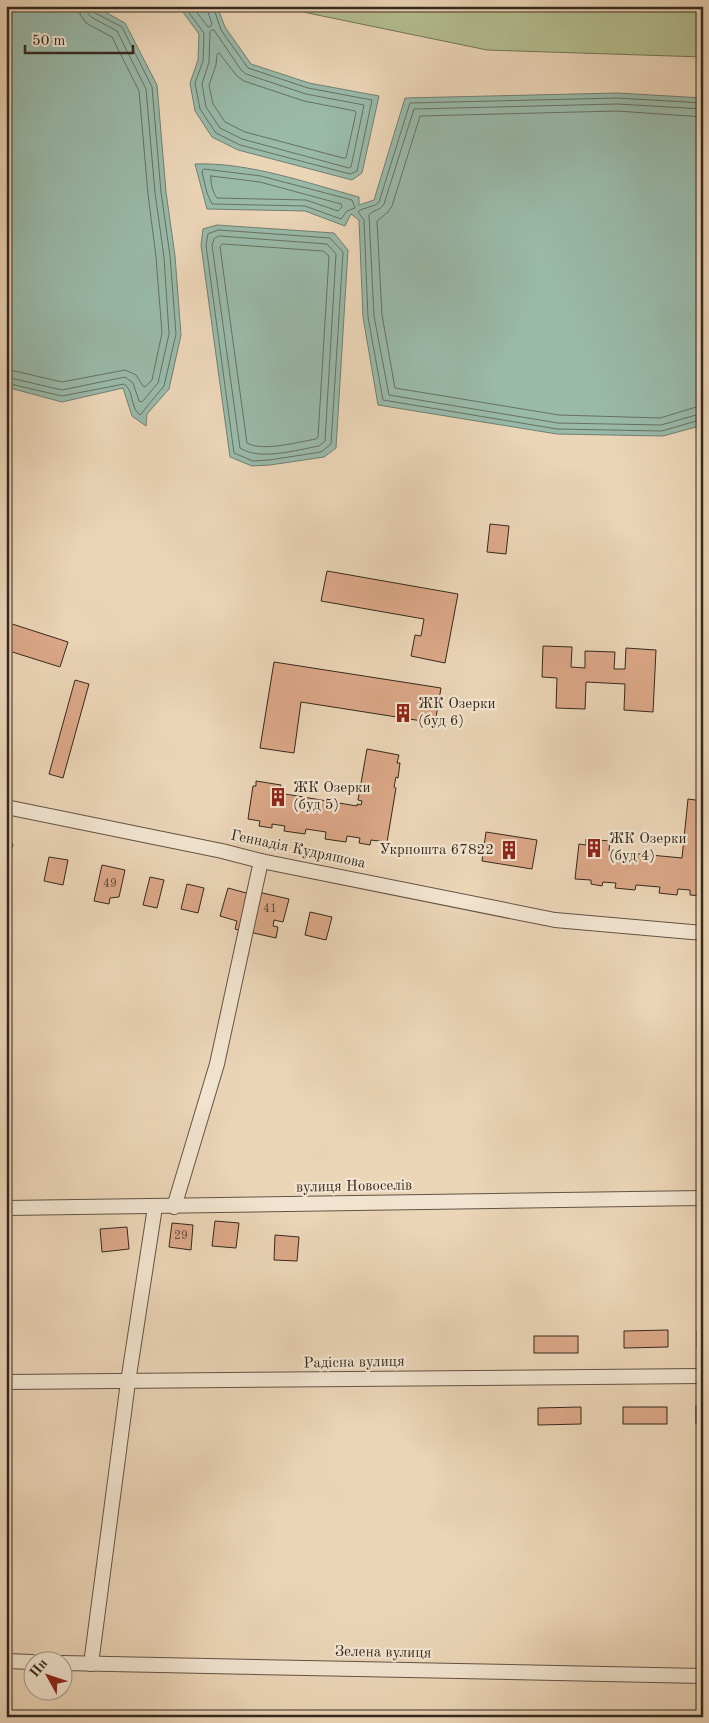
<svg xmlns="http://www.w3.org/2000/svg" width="709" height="1723" viewBox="0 0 709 1723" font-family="'Old Standard TT',serif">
<rect width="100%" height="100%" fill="#ebd5b7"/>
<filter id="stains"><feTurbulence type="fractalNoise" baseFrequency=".004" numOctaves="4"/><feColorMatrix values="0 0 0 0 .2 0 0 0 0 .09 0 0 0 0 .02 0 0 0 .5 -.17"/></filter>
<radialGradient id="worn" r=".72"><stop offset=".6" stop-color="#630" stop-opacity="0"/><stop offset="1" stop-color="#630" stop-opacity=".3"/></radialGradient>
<path fill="#b4be90" stroke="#747456" d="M 285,6 L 703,6 L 703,57 L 487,50 L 303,12 Z"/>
<g fill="#99b9a9" stroke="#717f71">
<path d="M 6,6 L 94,6 L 125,23 L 157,85 L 166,192 L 175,256 L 181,335 L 169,389 L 147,414 L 146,426 L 132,416 L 123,388 L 62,402 L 6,387 Z"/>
<path d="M 148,6 L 217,6 L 225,27 L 251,64 L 309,83 L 379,96 L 362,173 L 352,180 L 238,150 L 212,137 L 195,111 L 190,83 L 198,60 L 199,34 L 182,11 Z"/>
<path d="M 617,93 L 703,98 L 703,423 L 696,427 L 663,436 L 557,434 L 378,405 L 363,317 L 359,220 L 351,214 L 345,226 L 305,211 L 207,209 L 195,164 C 249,162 307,183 359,197 L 359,205 L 374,200 L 405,98 Z"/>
<path d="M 217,225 L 334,233 L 348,250 L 336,448 L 324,457 L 270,465 L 252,466 L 230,457 L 201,245 L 203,229 Z"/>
</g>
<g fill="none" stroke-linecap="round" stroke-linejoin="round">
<g stroke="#677163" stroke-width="1">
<path d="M 184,6 L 204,33 L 203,61 L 195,83 L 200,109 L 216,133 L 240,145 L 350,174 L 357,171 L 372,100 L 308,88 L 248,68 L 221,30 L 213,6"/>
<path d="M 192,6 L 208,27 L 210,27 L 212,24 L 206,6"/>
<path d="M 212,30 L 214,30 L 241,70 L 246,74 L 306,94 L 364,105 L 351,167 L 349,168 L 242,139 L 220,128 L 206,107 L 202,84 L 209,62 L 210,32 Z"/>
<path d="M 219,53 L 237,76 L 244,81 L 304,101 L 355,111 L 356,113 L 346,158 L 343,158 L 245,132 L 225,122 L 213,104 L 209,85 L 216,65 L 217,55 Z"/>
<path d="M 703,103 L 617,98 L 410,103 L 379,202 L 375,205 L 360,210 L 358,212 L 364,220 L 368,317 L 383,400 L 557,429 L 662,431 L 703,419"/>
<path d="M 703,109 L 617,104 L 414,109 L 384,204 C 380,211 372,210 369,215 L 374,316 L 389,395 L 558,423 L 661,425 L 703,413"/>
<path d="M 703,117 L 617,111 L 420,116 L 392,206 L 388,212 L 377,221 L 382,315 L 395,388 L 559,415 L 660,418 L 703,405"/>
<path d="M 204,169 L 261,176 L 352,200 L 355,208 L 347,211 L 341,219 L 305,206 L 212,204 L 207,193 L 202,172 Z"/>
<path d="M 211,176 L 260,182 L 341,204 L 342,207 L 338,211 L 306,200 L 217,198 C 213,193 210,182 211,176 Z"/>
<path d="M 219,230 L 330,238 L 343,252 L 331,444 L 321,452 L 269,460 L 253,461 L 234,453 L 206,245 L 208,234 Z"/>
<path d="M 219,236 L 327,244 L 336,254 L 325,441 L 319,446 C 296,450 260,461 240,448 L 212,245 L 214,239 Z"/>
<path d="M 223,244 L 323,251 L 329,256 L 318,437 L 316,439 C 298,442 262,452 247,443 L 220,247 Z"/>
<path d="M 6,369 L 62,382 L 125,370 L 136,375 L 143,386 L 145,387 L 152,380 L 162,333 L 156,257 L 148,194 L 139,91 L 112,37 L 86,23 L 80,14 L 79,6"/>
<path d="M 6,377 L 62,390 L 125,377 L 133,383 L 139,401 L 142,402 L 158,383 L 169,334 L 164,257 L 155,193 L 146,89 L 117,31 L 91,17 L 87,12 L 86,6"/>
<path d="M 6,383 L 62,396 L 124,384 C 134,390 130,408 140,415 L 164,386 L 176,334 L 170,256 L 161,192 L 152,87 L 122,27 L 95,13 L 93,6"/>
</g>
</g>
<g fill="#dca888" stroke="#35291d">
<path d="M 490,524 L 509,526 L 506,554 L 487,552 Z"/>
<path d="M 327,571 L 458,594 L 445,663 L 411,656 L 415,635 L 421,636 L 424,619 L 321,601 Z"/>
<path d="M 6,622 L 68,642 L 60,667 L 6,650 Z"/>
<path d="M 543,646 L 572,647 L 571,667 L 585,668 L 585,651 L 615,652 L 614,669 L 625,669 L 626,648 L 656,650 L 653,712 L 624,710 L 625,684 L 586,682 L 585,709 L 556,708 L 557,678 L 542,677 Z"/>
<path d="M 274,662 L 441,688 L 435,723 L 301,702 L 294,753 L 260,748 Z"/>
<path d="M 699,675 L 703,675 L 703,708 L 701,708 Z"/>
<path d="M 75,680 L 89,684 L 63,778 L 49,774 Z"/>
<path d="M 367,749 L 399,755 L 397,763 L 400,763 L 398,778 L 396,777 L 394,787 L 396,788 L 387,842 L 371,840 L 370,845 L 359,843 L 360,838 L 347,836 L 346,842 L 325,839 L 326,832 L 306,829 L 305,834 L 284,831 L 285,826 L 272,824 L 272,828 L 259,826 L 260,821 L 248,819 L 253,786 L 256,786 L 256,781 L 281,785 L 280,790 L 285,791 L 285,794 L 357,806 L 357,804 L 361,805 L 362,801 L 358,800 Z"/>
<path d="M 688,799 L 703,801 L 702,896 L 690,895 L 690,890 L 678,889 L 677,895 L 659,893 L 660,887 L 636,885 L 635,890 L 615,888 L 616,883 L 603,882 L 602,886 L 591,884 L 591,880 L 575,879 L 579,844 L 586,845 L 586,839 L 610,841 L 609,851 L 682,858 Z"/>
<path d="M 486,832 L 537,840 L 532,869 L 482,861 Z"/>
<path d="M 6,843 L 13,844 L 6,873 Z"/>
<path d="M 49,857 L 68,860 L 63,885 L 44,881 Z"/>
<path d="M 102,865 L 125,870 L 119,897 L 110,898 L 109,904 L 94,901 Z"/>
<path d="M 150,877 L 164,880 L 157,908 L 143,905 Z"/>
<path d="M 187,884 L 204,888 L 198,913 L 181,909 Z"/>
<path d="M 228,888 L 250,894 L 244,932 L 235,929 L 237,921 L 220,916 Z"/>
<path d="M 258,892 L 289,899 L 283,922 L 274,920 L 273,926 L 278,927 L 276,938 L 249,932 Z"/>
<path d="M 310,912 L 332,917 L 326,940 L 305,935 Z"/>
<path d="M 215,1221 L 239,1223 L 236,1248 L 212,1246 Z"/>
<path d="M 172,1223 L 193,1225 L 191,1250 L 169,1247 Z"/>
<path d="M 127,1227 L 129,1249 L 102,1252 L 100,1229 Z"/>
<path d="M 275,1235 L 299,1237 L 297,1261 L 274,1260 Z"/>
<path d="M 668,1330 L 668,1347 L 624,1348 L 624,1331 Z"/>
<rect x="697" y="1331" width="6" height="17"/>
<rect x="534" y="1336" width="44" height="17"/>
<rect x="696" y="1406" width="7" height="17"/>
<path d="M 581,1407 L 581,1424 L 538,1425 L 538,1408 Z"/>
<rect x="623" y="1407" width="44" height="17"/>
<rect x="699" y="1699" width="4" height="18"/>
</g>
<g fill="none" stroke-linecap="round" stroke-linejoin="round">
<g stroke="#625444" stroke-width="16">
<g id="street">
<path d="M 6,807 L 222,851 L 261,861 L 555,920 L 703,933"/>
<path d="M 174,1207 L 217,1064 L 261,861"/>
<path d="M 6,1208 L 703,1198"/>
<path d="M 6,1382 L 703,1376"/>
<path d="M 6,1661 L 32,1662"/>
<path d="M 62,1663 L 703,1676"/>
<path d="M 91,1664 L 128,1382 L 155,1207"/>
</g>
</g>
<use href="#street" stroke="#f2e4d0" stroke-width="14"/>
</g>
<defs>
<g id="building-bare" transform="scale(1.5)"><path d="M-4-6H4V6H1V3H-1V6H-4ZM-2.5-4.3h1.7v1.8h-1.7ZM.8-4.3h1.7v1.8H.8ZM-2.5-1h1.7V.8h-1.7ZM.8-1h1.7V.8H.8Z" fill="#8f2418" stroke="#f2e4d0" stroke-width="2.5" paint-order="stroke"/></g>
</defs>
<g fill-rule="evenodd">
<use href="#building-bare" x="403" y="713"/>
<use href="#building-bare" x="278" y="797"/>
<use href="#building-bare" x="594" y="848"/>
<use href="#building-bare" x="509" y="850"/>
</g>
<g text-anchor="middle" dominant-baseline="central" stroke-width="4.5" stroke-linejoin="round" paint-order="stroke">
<g font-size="12" fill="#5f4938">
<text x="110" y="884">49</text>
<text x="270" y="909">41</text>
<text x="181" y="1236">29</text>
</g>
<g font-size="15" fill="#35291d" stroke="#f2e4d0" text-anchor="start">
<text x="418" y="704">ЖК Озерки<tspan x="418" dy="17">(буд 6)</tspan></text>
<text x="293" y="788">ЖК Озерки<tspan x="293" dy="17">(буд 5)</tspan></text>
<text x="609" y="839">ЖК Озерки<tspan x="609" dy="17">(буд 4)</tspan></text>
<text x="494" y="850" text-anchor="end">Укрпошта 67822</text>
</g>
<g font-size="15" fill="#35291d" stroke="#f2e4d0">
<text transform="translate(298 850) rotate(12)">Геннадія Кудряшова</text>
<text transform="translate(354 1187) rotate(-1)">вулиця Новоселів</text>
<text transform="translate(354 1363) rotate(-1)">Радісна вулиця</text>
<text transform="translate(383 1653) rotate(1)">Зелена вулиця</text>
</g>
</g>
<rect width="709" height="1723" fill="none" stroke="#ebd5b7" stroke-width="25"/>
<rect x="8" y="8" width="694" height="1708" fill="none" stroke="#35291d" stroke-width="2.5"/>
<rect x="12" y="12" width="684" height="1698" fill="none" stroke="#35291d"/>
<g transform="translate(48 1676) rotate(310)"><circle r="24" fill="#f2e4d0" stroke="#a69988"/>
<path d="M0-4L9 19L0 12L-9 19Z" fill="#8f2418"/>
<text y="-8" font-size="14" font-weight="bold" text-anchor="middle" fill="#35291d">Пн</text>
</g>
<path d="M25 45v8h108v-8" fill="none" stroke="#35291d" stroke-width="2.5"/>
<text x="32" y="45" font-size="15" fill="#35291d" stroke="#f2e4d0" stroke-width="4" paint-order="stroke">50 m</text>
<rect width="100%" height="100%" filter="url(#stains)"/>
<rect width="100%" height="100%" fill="url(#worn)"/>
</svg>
